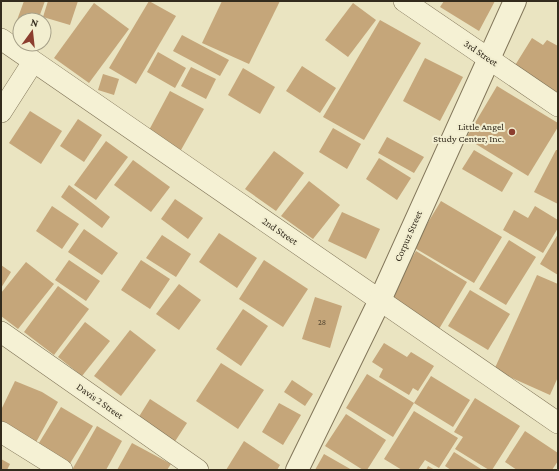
<svg xmlns="http://www.w3.org/2000/svg" width="559" height="471" viewBox="0 0 559 471" font-family="'Crimson Pro',serif">
<rect width="100%" height="100%" fill="#eae4c1"/>
<g fill="#c5a67a">
<path d="M 24,1 L 45,1 L 38,20 L 20,20 L 20,33 L 13,31 Z"/>
<path d="M 48,1 L 78,1 L 70,25 L 43,17 Z"/>
<path d="M 149,1 L 176,16 L 136,84 L 109,68 Z"/>
<path d="M 222,1 L 280,1 L 249,64 L 202,43 Z"/>
<path d="M 444,1 L 495,1 L 479,31 L 440,7 Z"/>
<path d="M 94,3 L 129,29 L 89,83 L 54,58 Z"/>
<path d="M 353,3 L 376,20 L 348,57 L 325,40 Z"/>
<path d="M 380,20 L 421,43 L 364,140 L 323,117 Z"/>
<path d="M 182,35 L 229,60 L 220,76 L 173,51 Z"/>
<path d="M 532,38 L 543,45 L 547,40 L 558,46 L 558,94 L 514,67 Z"/>
<path d="M 158,52 L 186,68 L 175,88 L 147,72 Z"/>
<path d="M 425,58 L 463,77 L 440,121 L 403,101 Z"/>
<path d="M 302,66 L 336,88 L 320,113 L 286,91 Z"/>
<path d="M 191,67 L 216,79 L 206,99 L 181,86 Z"/>
<path d="M 243,68 L 275,87 L 260,114 L 228,95 Z"/>
<path d="M 103,74 L 119,79 L 114,95 L 98,90 Z"/>
<path d="M 497,86 L 558,123 L 558,127 L 528,176 L 466,138 Z"/>
<path d="M 170,91 L 204,109 L 181,150 L 148,132 Z"/>
<path d="M 30,111 L 62,131 L 41,164 L 9,143 Z"/>
<path d="M 78,119 L 102,135 L 84,162 L 60,146 Z"/>
<path d="M 333,128 L 361,144 L 347,169 L 319,152 Z"/>
<path d="M 387,137 L 424,157 L 414,173 L 378,153 Z"/>
<path d="M 106,141 L 128,157 L 96,200 L 74,185 Z"/>
<path d="M 474,150 L 513,173 L 502,192 L 462,169 Z"/>
<path d="M 556,150 L 558,150 L 558,204 L 534,192 Z"/>
<path d="M 274,151 L 304,173 L 276,211 L 245,189 Z"/>
<path d="M 379,158 L 411,178 L 397,200 L 366,179 Z"/>
<path d="M 133,160 L 170,187 L 151,212 L 114,185 Z"/>
<path d="M 309,181 L 340,205 L 313,239 L 281,216 Z"/>
<path d="M 69,185 L 110,217 L 102,228 L 61,197 Z"/>
<path d="M 175,199 L 203,218 L 188,239 L 161,219 Z"/>
<path d="M 441,201 L 502,237 L 474,283 L 413,247 Z"/>
<path d="M 52,206 L 79,224 L 62,249 L 36,231 Z"/>
<path d="M 535,206 L 558,220 L 558,228 L 543,253 L 503,230 L 514,210 L 528,218 Z"/>
<path d="M 342,212 L 380,229 L 366,259 L 328,241 Z"/>
<path d="M 84,229 L 118,253 L 102,275 L 68,252 Z"/>
<path d="M 219,233 L 257,258 L 237,288 L 199,262 Z"/>
<path d="M 558,234 L 558,275 L 540,264 Z"/>
<path d="M 162,235 L 191,254 L 176,277 L 146,258 Z"/>
<path d="M 509,240 L 536,257 L 506,305 L 479,289 Z"/>
<path d="M 416,251 L 467,282 L 439,329 L 388,298 Z"/>
<path d="M 69,260 L 100,281 L 86,301 L 55,280 Z"/>
<path d="M 141,260 L 170,279 L 150,309 L 121,290 Z"/>
<path d="M 264,260 L 308,289 L 283,327 L 239,299 Z"/>
<path d="M 26,262 L 54,284 L 18,329 L 1,316 L 1,293 Z"/>
<path d="M 1,265 L 11,272 L 1,288 Z"/>
<path d="M 537,275 L 558,284 L 558,377 L 550,395 L 494,370 Z"/>
<path d="M 179,284 L 201,300 L 179,330 L 156,314 Z"/>
<path d="M 58,286 L 89,309 L 54,355 L 24,332 Z"/>
<path d="M 470,290 L 510,314 L 488,350 L 448,326 Z"/>
<path d="M 315,297 L 342,306 L 330,348 L 302,339 Z"/>
<path d="M 243,309 L 268,326 L 241,366 L 216,349 Z"/>
<path d="M 85,322 L 110,341 L 82,376 L 58,357 Z"/>
<path d="M 130,330 L 156,350 L 121,396 L 94,376 Z"/>
<path d="M 384,343 L 407,357 L 411,352 L 434,366 L 418,391 L 413,388 L 409,395 L 379,377 L 383,369 L 372,362 Z"/>
<path d="M 221,363 L 264,390 L 238,429 L 196,401 Z"/>
<path d="M 367,374 L 414,403 L 393,437 L 346,408 Z"/>
<path d="M 431,376 L 470,400 L 453,427 L 414,403 Z"/>
<path d="M 292,380 L 313,394 L 305,406 L 284,392 Z"/>
<path d="M 15,381 L 42,392 L 58,402 L 34,446 L 1,426 L 1,410 Z"/>
<path d="M 475,398 L 520,426 L 492,470 L 489,470 L 455,449 L 463,437 L 454,432 Z"/>
<path d="M 150,399 L 187,423 L 172,446 L 135,423 Z"/>
<path d="M 279,403 L 301,415 L 283,445 L 262,432 Z"/>
<path d="M 61,407 L 93,426 L 66,470 L 34,451 Z"/>
<path d="M 414,411 L 458,438 L 439,468 L 425,460 L 418,470 L 402,470 L 384,459 Z"/>
<path d="M 346,414 L 386,440 L 367,470 L 363,470 L 325,446 Z"/>
<path d="M 97,426 L 122,441 L 106,470 L 72,470 Z"/>
<path d="M 525,431 L 558,453 L 558,461 L 552,470 L 517,470 L 505,462 Z"/>
<path d="M 244,441 L 280,465 L 277,470 L 226,470 Z"/>
<path d="M 132,443 L 171,464 L 167,470 L 117,470 Z"/>
<path d="M 454,452 L 481,469 L 481,470 L 451,470 L 445,466 Z"/>
<path d="M 324,454 L 352,470 L 315,470 Z"/>
<path d="M 1,459 L 10,464 L 7,470 L 1,470 Z"/>
<path d="M 428,466 L 435,470 L 426,470 Z"/>
</g>
<g fill="none" stroke-linecap="round" stroke-linejoin="round">
<g stroke="#82765a" stroke-width="22">
<g id="minor">
<path d="M 404,1 L 558,106"/>
<path d="M 1,39 L 558,423"/>
<path d="M 1,112 L 33,62"/>
<path d="M 1,332 L 198,470"/>
<path d="M 1,432 L 62,470"/>
</g>
</g>
<g stroke="#82765a" stroke-width="24">
<path id="tertiary" d="M 297,470 L 380,300 L 515,1"/>
</g>
<use href="#minor" stroke="#f5f1d4" stroke-width="21"/>
<use href="#tertiary" stroke="#f5f1d4" stroke-width="22"/>
</g>
<circle fill="#8c3e2f" stroke="#f2eed0" stroke-width="1.5" cx="512" cy="132" r="4"/>
<g text-anchor="middle" dominant-baseline="central" stroke-width="4" stroke-linejoin="round" paint-order="stroke">
<g font-size="8" fill="#584a34">
<text x="322" y="322">28</text>
</g>
<g font-size="10" fill="#332b1d" stroke="#f2eed0">
<text transform="translate(481 53) rotate(34)">3rd Street</text>
<text transform="translate(280 231) rotate(34)">2nd Street</text>
<text transform="translate(408 236) rotate(-66)">Corpuz Street</text>
<text transform="translate(100 401) rotate(35)">Davis 2 Street</text>
</g>
<g font-size="10" fill="#332b1d" stroke="#f2eed0" text-anchor="end">
<text x="504" y="126">Little Angel<tspan x="504" dy="12">Study Center, Inc.</tspan></text>
</g>
</g>
<rect width="559" height="471" fill="none" stroke="#332b1d" stroke-width="4"/>
<g transform="translate(32 32) rotate(15)"><circle r="19" fill="#f2eed0" stroke="#a6a088"/>
<path d="M0-3L7 15L0 10L-7 15Z" fill="#8c3e2f"/>
<text y="-6" font-size="11" font-weight="bold" text-anchor="middle" fill="#332b1d">N</text>
</g>
</svg>
